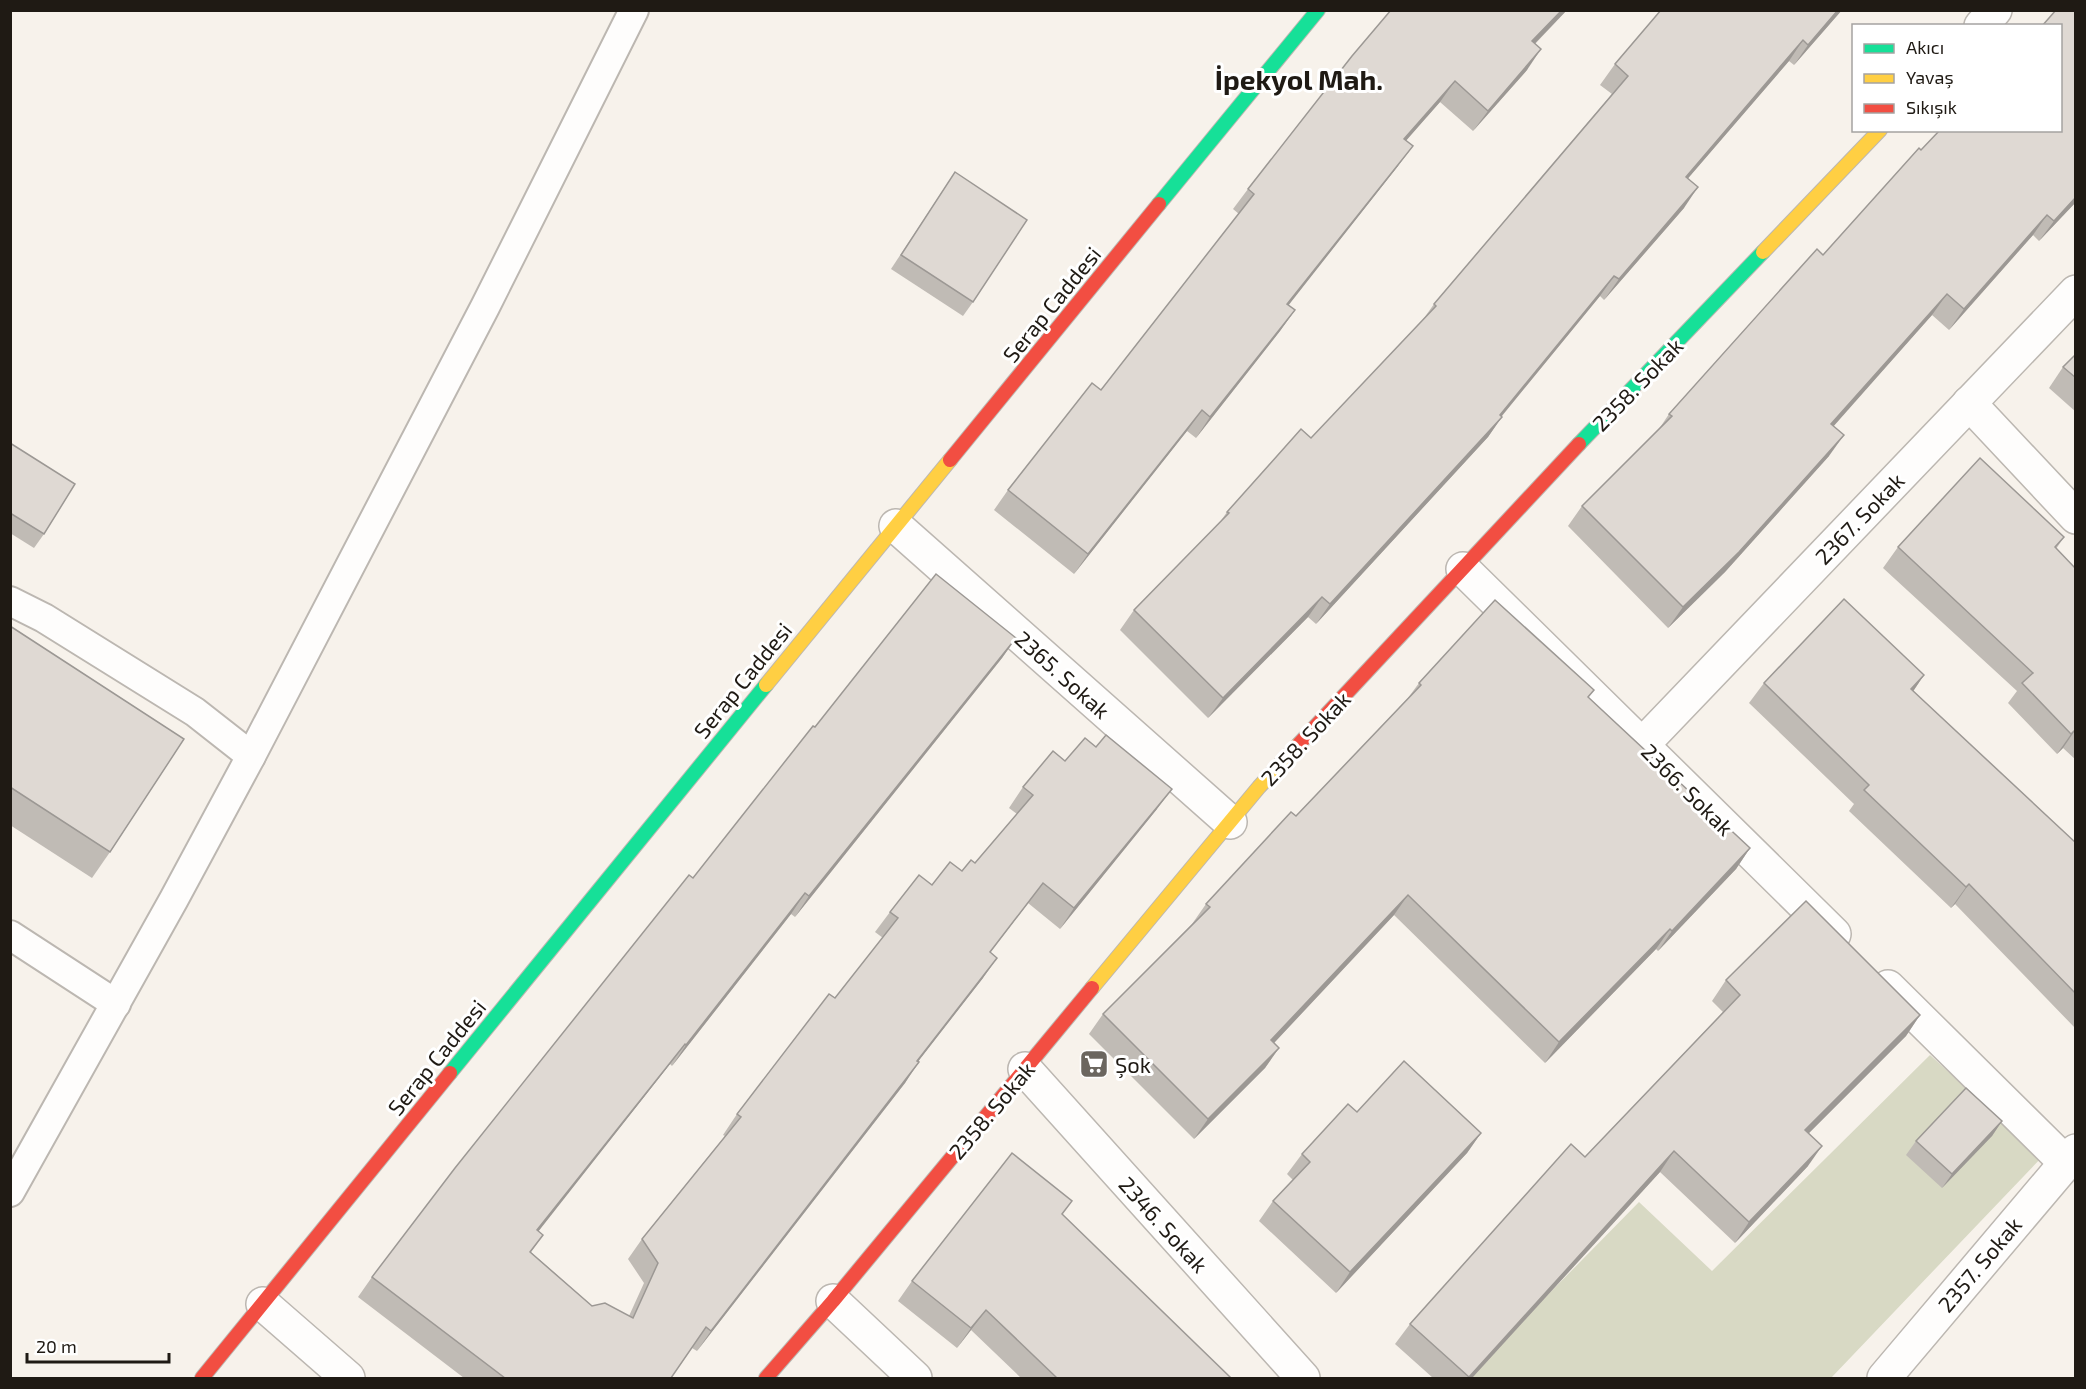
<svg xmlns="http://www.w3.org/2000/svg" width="2086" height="1389" viewBox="0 0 2086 1389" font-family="'Exo 2',sans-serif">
<rect width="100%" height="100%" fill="#f7f2eb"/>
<path fill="#d8d9c4" d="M 1930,1055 L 2042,1157 L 1831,1378 L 1466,1378 L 1639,1202 L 1712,1271 Z"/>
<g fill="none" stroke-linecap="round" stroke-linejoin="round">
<g stroke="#bcb7b1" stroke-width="32">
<g id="lane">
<path d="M 10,601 L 44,618 L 195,712 L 251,756"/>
<path d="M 10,935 L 116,1004"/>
<path d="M 10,1192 L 174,899 L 251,756 L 485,307 L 634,10"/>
</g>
</g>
<g stroke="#bcb7b1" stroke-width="36">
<g id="street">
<path d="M 1981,26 L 1995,10"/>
<path d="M 1969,403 L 2076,517"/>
<path d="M 896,526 L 1230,822"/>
<path d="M 1463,569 L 1834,934"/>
<path d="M 1643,744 L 2076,292"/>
<path d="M 1888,987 L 2065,1162"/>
<path d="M 1025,1069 L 1303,1378"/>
<path d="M 833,1301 L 915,1378"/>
<path d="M 263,1304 L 348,1378"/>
<path d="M 1884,1378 L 2076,1151"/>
</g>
</g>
<g stroke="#bcb7b1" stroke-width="16">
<g id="fast">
<path d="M 1159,204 L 1318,10"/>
<path d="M 1579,444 L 1763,252"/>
<path d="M 450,1073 L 766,685"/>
</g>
</g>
<g stroke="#bcb7b1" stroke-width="16">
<g id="slow">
<path d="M 1763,252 L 1880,130"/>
<path d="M 766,685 L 950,460"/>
<path d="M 1092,988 L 1259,787 L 1299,744"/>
</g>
</g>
<g stroke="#bcb7b1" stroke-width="16">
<g id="jam">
<path d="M 950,460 L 1159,204"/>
<path d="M 1299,744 L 1579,444"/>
<path d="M 202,1378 L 450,1073"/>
<path d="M 766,1378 L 833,1301 L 1092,988"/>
</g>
</g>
<use href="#lane" stroke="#fefdfc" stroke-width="28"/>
<use href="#street" stroke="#fefdfc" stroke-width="33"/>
<use href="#fast" stroke="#16e098" stroke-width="14"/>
<use href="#slow" stroke="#ffcf43" stroke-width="14"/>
<use href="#jam" stroke="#f24e42" stroke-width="14"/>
</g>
<g fill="#c0bbb5">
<path d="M 1567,10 L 1535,44 L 1527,70 L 1473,131 L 1440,102 L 1406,140 L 1398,166 L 1288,305 L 1295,310 L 1280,331 L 1196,438 L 1187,431 L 1074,574 L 994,510 L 1008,490 L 1101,390 L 1239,214 L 1233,209 L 1248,189 Z"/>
<path d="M 1661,10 L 1842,10 L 1794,65 L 1789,61 L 1688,178 L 1684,208 L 1604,300 L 1600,296 L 1502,416 L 1488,437 L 1316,624 L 1308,617 L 1208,718 L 1120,630 L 1134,610 L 1220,522 L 1227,512 L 1311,438 L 1422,321 L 1434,304 L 1612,94 L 1600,85 L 1615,64 Z"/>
<path d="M 1921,150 L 2076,202 L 2039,241 L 2033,235 L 1949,330 L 1932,315 L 1833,426 L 1829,456 L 1725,572 L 1668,628 L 1568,526 L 1582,506 L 1659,429 L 1669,414 L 1823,255 Z"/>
<path d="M 955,172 L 973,302 L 963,316 L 891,269 Z"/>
<path d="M 2076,354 L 2076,412 L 2049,388 L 2063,367 Z"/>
<path d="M 10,443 L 44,534 L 34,548 L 10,533 Z"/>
<path d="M 2064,537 L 2056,549 L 2076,569 L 2076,760 L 2063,748 L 2057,754 L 2008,703 L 2017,691 L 1883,568 L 1898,547 Z"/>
<path d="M 10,626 L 110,852 L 92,878 L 10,825 Z"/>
<path d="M 1016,638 L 1002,658 L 795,917 L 791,914 L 672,1066 L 670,1064 L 538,1231 L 543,1235 L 531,1252 L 592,1306 L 629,1316 L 644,1283 L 628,1259 L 642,1239 L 725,1136 L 723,1135 L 737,1114 L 835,998 L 883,938 L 875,932 L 890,912 L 932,885 L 962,871 L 975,863 L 1017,814 L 1009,808 L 1023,787 L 1065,761 L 1157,809 L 1060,929 L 1028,903 L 990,952 L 983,978 L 918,1061 L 905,1083 L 697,1351 L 692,1348 L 671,1378 L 464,1378 L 358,1297 L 372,1277 L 815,727 Z"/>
<path d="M 1924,675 L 1913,691 L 2076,843 L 2076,1029 L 1955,904 L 1951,908 L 1849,811 L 1854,804 L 1749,703 L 1764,683 Z"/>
<path d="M 1419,683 L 1589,698 L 1750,848 L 1736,869 L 1658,951 L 1656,949 L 1545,1063 L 1394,915 L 1274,1043 L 1279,1048 L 1265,1068 L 1194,1139 L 1089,1034 L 1103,1014 L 1192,924 L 1206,904 L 1296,816 L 1408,698 Z"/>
<path d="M 1726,980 L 1920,1015 L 1906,1036 L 1809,1133 L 1808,1166 L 1735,1243 L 1660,1172 L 1472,1378 L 1433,1378 L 1395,1344 L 1410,1324 L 1585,1157 L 1723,1012 L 1712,1001 Z"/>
<path d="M 1357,1112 L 1481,1133 L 1467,1153 L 1336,1293 L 1259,1221 L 1273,1201 L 1293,1180 L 1287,1174 L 1302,1154 Z"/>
<path d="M 2002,1121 L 1992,1136 L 1942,1188 L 1906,1155 L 1916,1141 Z"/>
<path d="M 1063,1215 L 1229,1378 L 1021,1378 L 971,1330 L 957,1348 L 898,1301 L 912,1281 Z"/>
</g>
<g fill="#9c9894">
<path d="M 1562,10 L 1567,10 L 1518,61 L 1532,41 Z"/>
<path d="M 1838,10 L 1842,10 L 1794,65 L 1808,45 Z"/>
<path d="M 1803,40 L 1789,61 L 1672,197 L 1686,177 Z"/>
<path d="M 1541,49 L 1527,70 L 1473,131 L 1488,111 Z"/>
<path d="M 1455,81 L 1440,102 L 1390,159 L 1404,139 Z"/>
<path d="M 1413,146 L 1398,166 L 1273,325 L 1287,304 Z"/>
<path d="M 1698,187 L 1684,208 L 1604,300 L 1619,279 Z"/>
<path d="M 2076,197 L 2076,202 L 2039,241 L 2054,221 Z"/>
<path d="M 2047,215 L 2033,235 L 1949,330 L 1964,309 Z"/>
<path d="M 1614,276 L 1600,296 L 1491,429 L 1502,417 L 1488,437 L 1316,624 L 1330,604 L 1500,415 Z"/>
<path d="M 1947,294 L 1932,315 L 1817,445 L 1831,424 Z"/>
<path d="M 1295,310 L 1280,331 L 1196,438 L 1210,417 Z"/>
<path d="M 1202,410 L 1187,431 L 1074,574 L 1088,554 Z"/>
<path d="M 1844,435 L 1829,456 L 1725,572 L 1668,628 L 1683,607 Z"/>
<path d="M 1322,597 L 1308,617 L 1208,718 L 1223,698 Z"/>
<path d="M 1016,638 L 1002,658 L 795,917 L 809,896 Z"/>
<path d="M 1924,675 L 1910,696 L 1911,689 Z"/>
<path d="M 2076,729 L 2063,748 L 2057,754 L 2071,734 Z"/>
<path d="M 1172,789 L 1157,809 L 1060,929 L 1074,908 Z"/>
<path d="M 1750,848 L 1736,869 L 1658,951 L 1672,931 Z"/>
<path d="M 1043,883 L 1028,903 L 975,972 L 990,952 Z"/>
<path d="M 1969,884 L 1955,904 L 1951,908 L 1966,887 Z"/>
<path d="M 805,893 L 791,914 L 672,1066 L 686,1045 Z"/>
<path d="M 1408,895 L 1394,915 L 1257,1061 L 1271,1040 Z"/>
<path d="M 1670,929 L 1656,949 L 1545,1063 L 1559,1042 Z"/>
<path d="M 997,958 L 983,978 L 903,1081 L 917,1061 Z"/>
<path d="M 1920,1015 L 1906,1036 L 1791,1151 L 1805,1130 Z"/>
<path d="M 685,1044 L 670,1064 L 523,1251 L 537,1230 Z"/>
<path d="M 1279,1048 L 1265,1068 L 1194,1139 L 1208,1119 Z"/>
<path d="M 919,1062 L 905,1083 L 697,1351 L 711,1331 Z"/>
<path d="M 2002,1121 L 1992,1136 L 1942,1188 L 1952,1174 Z"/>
<path d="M 1481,1133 L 1467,1153 L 1336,1293 L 1350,1272 Z"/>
<path d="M 1822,1146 L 1808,1166 L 1735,1243 L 1749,1222 Z"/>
<path d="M 1674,1151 L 1660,1172 L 1472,1378 L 1468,1378 Z"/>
<path d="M 986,1310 L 971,1330 L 957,1348 L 971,1328 Z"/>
</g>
<g fill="#dfd9d3" stroke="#9c9894" stroke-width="1.5">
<path d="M 1391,10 L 1562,10 L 1532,41 L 1541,49 L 1488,111 L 1455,81 L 1404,139 L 1413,146 L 1287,304 L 1295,310 L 1210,417 L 1202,410 L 1088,554 L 1008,490 L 1092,383 L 1101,390 L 1254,194 L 1248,189 L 1352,56 Z"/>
<path d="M 1661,10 L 1838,10 L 1808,45 L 1803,40 L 1686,177 L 1698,187 L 1619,279 L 1614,276 L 1500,415 L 1502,417 L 1330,604 L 1322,597 L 1223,698 L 1134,610 L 1229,513 L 1227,512 L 1301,429 L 1311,438 L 1436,306 L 1434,304 L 1628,76 L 1615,64 Z"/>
<path d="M 2056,10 L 2076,10 L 2076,197 L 2054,221 L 2047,215 L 1964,309 L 1947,294 L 1831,424 L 1844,435 L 1739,552 L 1683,607 L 1582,506 L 1672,416 L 1669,414 L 1817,249 L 1823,255 L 1919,148 L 1921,150 L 1940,130 L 2061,130 L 2061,26 L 2042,26 Z"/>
<path d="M 955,172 L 1027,220 L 973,302 L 901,255 Z"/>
<path d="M 2076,354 L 2076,378 L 2063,367 Z"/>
<path d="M 10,443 L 75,484 L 44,534 L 10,513 Z"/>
<path d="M 1980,458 L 2064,537 L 2055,547 L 2076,569 L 2076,729 L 2071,734 L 2022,683 L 2033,673 L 1898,547 Z"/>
<path d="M 936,574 L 1016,638 L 809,896 L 805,893 L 686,1045 L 685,1044 L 537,1230 L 543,1235 L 530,1252 L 592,1306 L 605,1303 L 633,1318 L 658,1263 L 642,1239 L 741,1117 L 737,1114 L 829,994 L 835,998 L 898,918 L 890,912 L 919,875 L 932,885 L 950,862 L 962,871 L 971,860 L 975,863 L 1033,795 L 1023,787 L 1053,751 L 1065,761 L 1085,738 L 1096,747 L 1106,735 L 1172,789 L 1074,908 L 1043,883 L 990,952 L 997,958 L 917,1061 L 919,1062 L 711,1331 L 706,1327 L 671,1378 L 505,1378 L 372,1277 L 455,1168 L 689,875 L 693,878 L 813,726 L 815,727 Z"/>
<path d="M 1844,599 L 1924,675 L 1911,689 L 2076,843 L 2076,994 L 1969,884 L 1966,887 L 1864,790 L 1869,785 L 1764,683 Z"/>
<path d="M 1495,600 L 1594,690 L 1588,697 L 1750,848 L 1672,931 L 1670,929 L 1559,1042 L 1408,895 L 1271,1040 L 1279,1048 L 1208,1119 L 1103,1014 L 1210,907 L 1206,904 L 1291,812 L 1296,816 L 1421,685 L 1419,683 Z"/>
<path d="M 10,626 L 184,739 L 110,852 L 10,787 Z"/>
<path d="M 1806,901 L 1920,1015 L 1805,1130 L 1822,1146 L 1749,1222 L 1674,1151 L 1469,1377 L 1410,1324 L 1571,1144 L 1585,1157 L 1740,995 L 1726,980 Z"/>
<path d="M 1404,1061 L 1481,1133 L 1350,1272 L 1273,1201 L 1310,1162 L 1302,1154 L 1348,1104 L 1357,1112 Z"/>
<path d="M 1966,1088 L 2002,1121 L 1952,1174 L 1916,1141 Z"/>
<path d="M 1012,1153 L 1072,1201 L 1062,1214 L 1230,1377 L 1229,1378 L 1057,1378 L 986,1310 L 971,1328 L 912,1281 Z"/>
</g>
<defs>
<g id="supermarket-square" transform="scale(1.5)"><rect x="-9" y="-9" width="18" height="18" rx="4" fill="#6b665f" stroke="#fff"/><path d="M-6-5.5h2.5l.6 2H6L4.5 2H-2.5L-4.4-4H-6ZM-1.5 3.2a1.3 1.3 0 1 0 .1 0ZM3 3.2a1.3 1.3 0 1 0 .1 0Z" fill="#fff"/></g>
</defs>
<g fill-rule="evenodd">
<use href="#supermarket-square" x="1094" y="1064"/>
</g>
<g text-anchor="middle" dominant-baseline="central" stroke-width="6" stroke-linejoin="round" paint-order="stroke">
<g font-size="22" fill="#1f1a14" stroke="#fff">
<text transform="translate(1051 304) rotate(-51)">Serap Caddesi</text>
<text transform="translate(1637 384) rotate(-46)">2358. Sokak</text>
<text transform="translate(1859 518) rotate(-46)">2367. Sokak</text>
<text transform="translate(1063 674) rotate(42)">2365. Sokak</text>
<text transform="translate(742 680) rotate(-51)">Serap Caddesi</text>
<text transform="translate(1305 738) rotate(-47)">2358. Sokak</text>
<text transform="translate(1688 789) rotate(45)">2366. Sokak</text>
<text transform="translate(436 1057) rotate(-51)">Serap Caddesi</text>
<text transform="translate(991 1110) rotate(-50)">2358. Sokak</text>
<text transform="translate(1164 1224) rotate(48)">2346. Sokak</text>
<text transform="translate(1979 1264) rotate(-50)">2357. Sokak</text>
</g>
<g font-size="22" fill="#1f1a14" stroke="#fff" text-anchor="start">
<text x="1115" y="1064">Şok</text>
</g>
<g font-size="28" font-weight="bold" fill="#1f1a14" stroke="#fff">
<text x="1299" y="79">İpekyol Mah.</text>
</g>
</g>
<rect width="2086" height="1389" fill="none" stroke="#1f1a14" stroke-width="24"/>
<rect x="1852" y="24" width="210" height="108" fill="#ffffff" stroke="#a5a3a1" stroke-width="1.5"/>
<rect x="1864" y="44" width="30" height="9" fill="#16e098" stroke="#a5a3a1" stroke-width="1.5"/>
<text x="1906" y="54" font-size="18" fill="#1f1a14">Akıcı</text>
<rect x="1864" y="74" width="30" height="9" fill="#ffcf43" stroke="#a5a3a1" stroke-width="1.5"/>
<text x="1906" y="84" font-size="18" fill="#1f1a14">Yavaş</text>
<rect x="1864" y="104" width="30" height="9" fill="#f24e42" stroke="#a5a3a1" stroke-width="1.5"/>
<text x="1906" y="114" font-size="18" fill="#1f1a14">Sıkışık</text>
<path d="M27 1353v9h142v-9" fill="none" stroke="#1f1a14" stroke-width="3"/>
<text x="36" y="1353" font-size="18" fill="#1f1a14" stroke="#ffffff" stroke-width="4.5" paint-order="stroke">20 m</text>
</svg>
